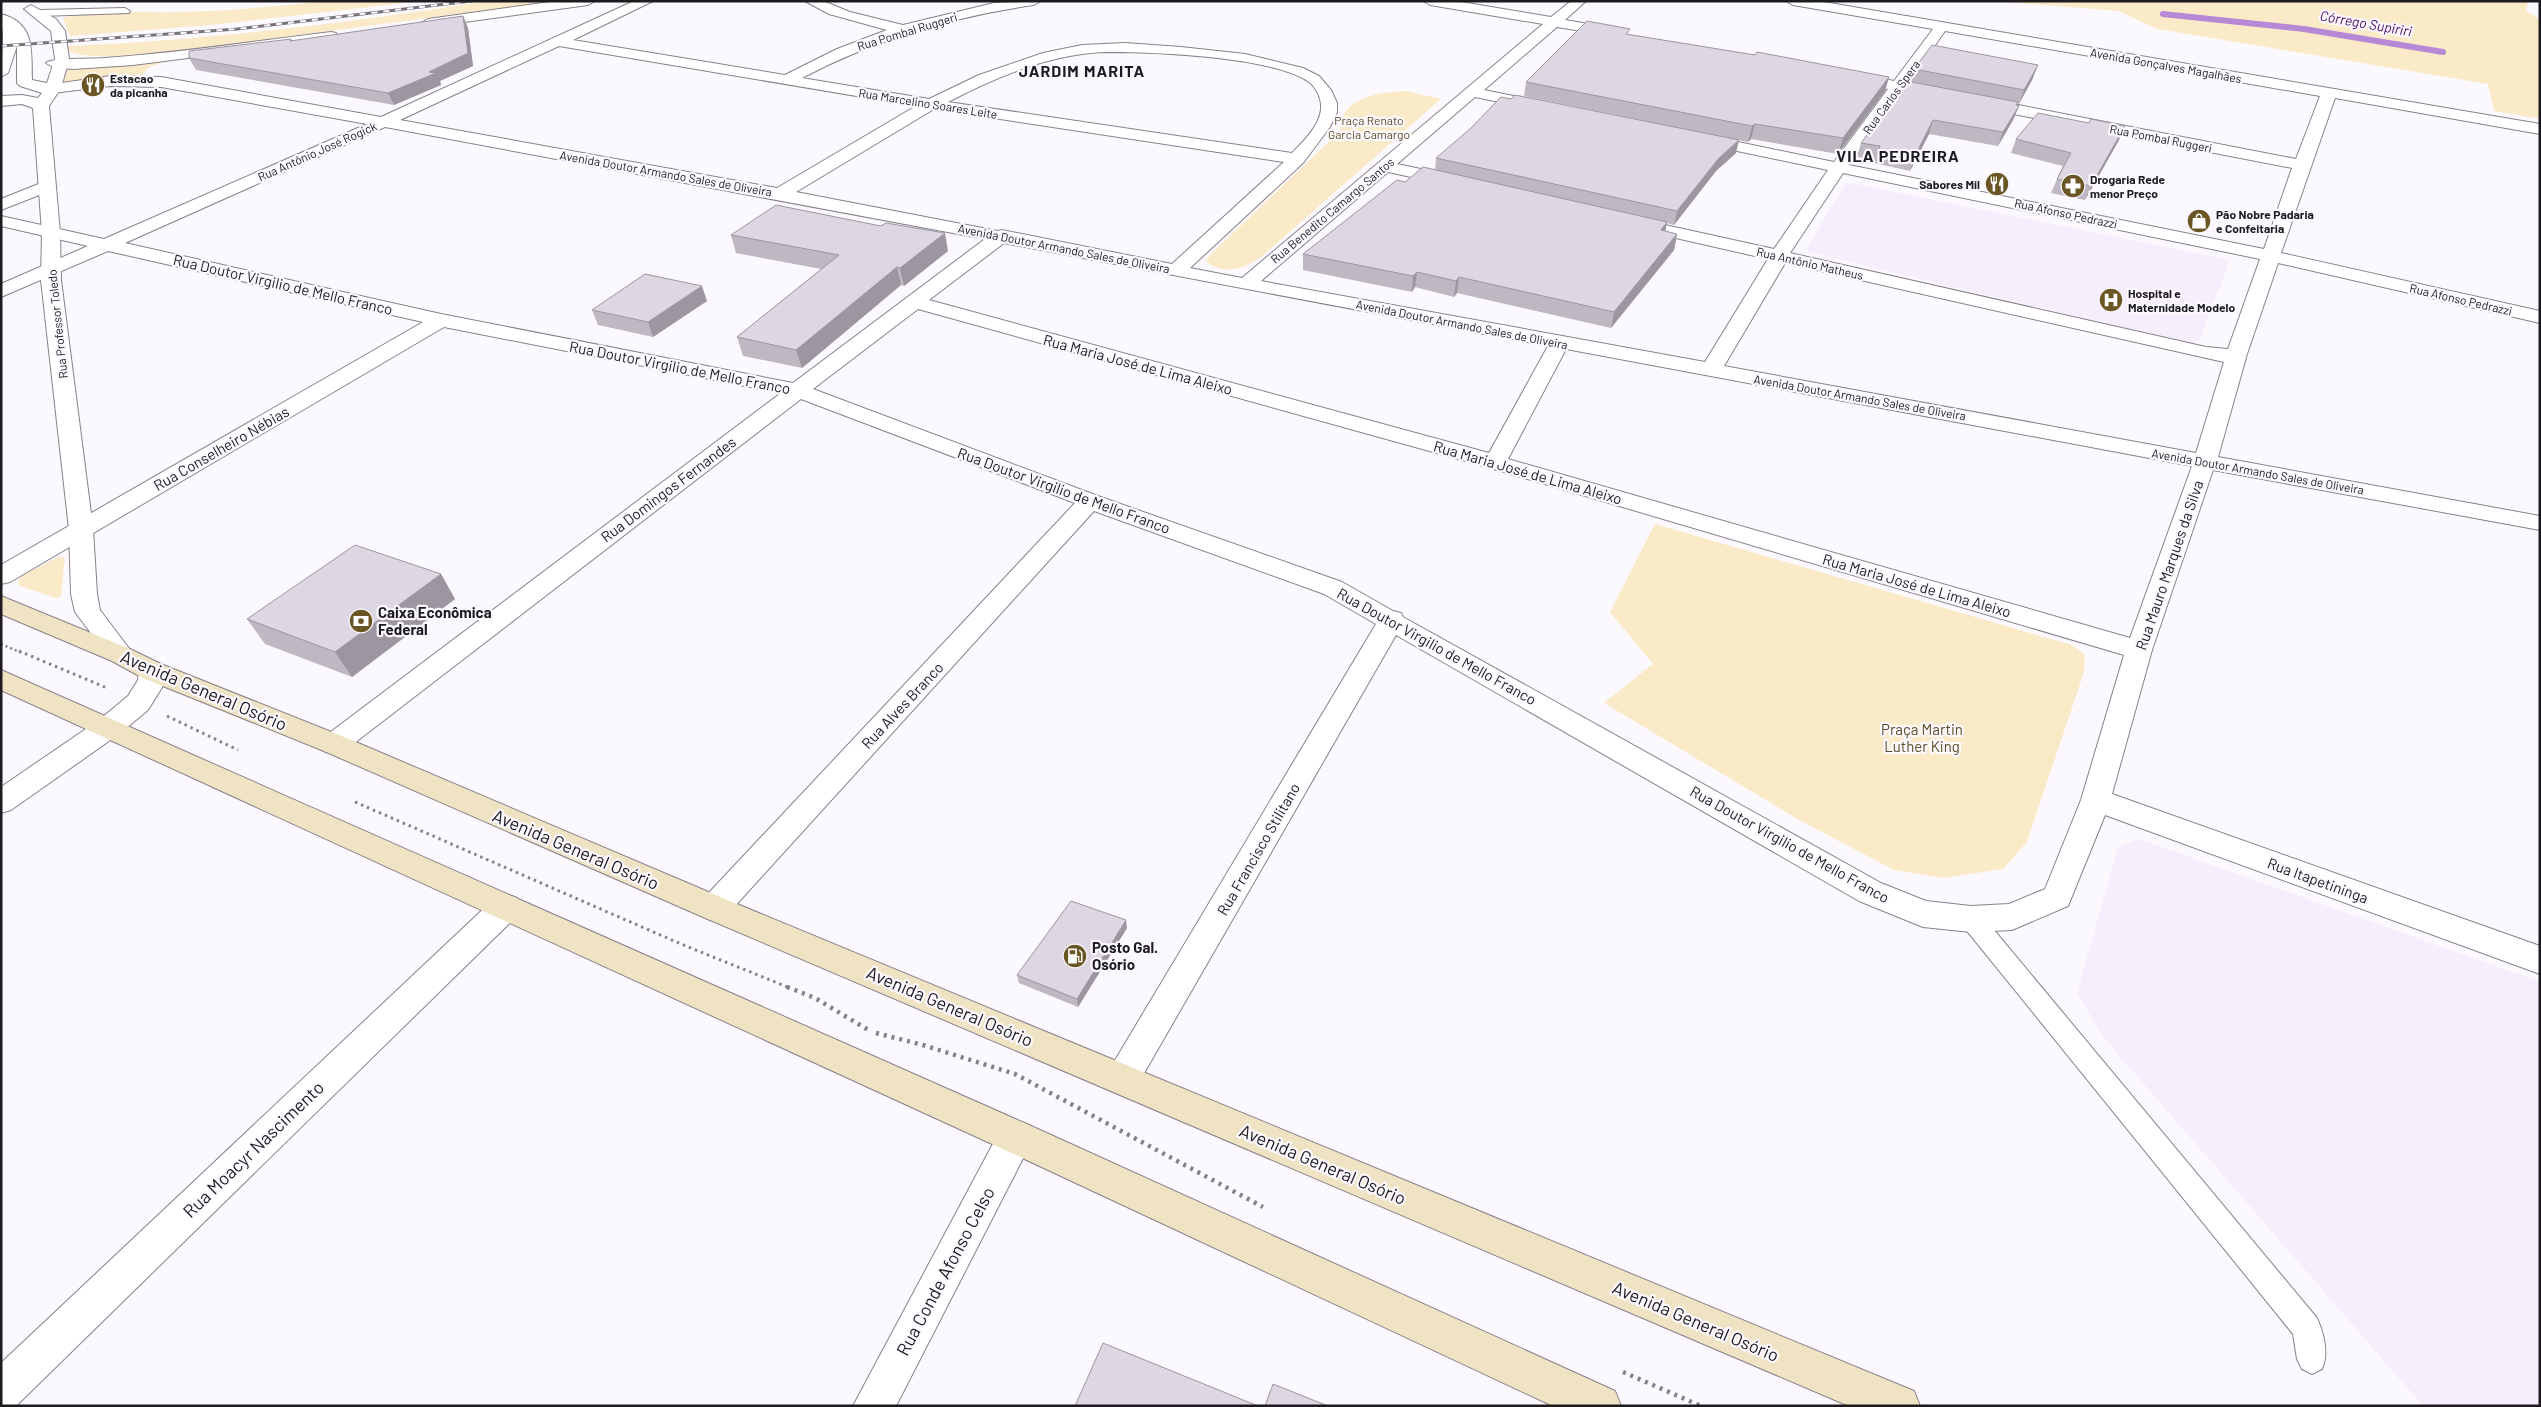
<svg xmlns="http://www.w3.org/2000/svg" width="2541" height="1407" viewBox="0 0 2541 1407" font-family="Barlow,sans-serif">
<rect width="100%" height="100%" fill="#fcf9fe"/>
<g fill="#f6edfd">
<path d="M 1846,183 L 1856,184 L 2230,260 L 2199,341 L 2189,344 L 1809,252 L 1806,249 Z"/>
<path d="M 2139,839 L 2540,982 L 2540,1406 L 2423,1406 L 2103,1037 L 2077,993 L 2118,847 Z"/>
</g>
<g fill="#fbeac8">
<path d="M 325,1 L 422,1 L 212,25 L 70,36 L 63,18 C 98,9 139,13 175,12 C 226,11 274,7 325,1 Z"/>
<path d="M 487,1 L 555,1 C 458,14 361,27 263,40 C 224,45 99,66 68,51 L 68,46 C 208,40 349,23 487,1 Z"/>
<path d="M 1994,1 L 2528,1 L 2526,11 L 2540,19 L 2540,119 L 2494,111 L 2488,84 L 2157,29 L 2119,11 Z"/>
<path d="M 167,61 L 150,67 L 143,73 L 144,78 L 62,82 L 66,70 Z"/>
<path d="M 1406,91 L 1441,99 L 1260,258 C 1243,269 1223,276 1206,261 L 1211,254 L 1340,131 C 1340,127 1340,120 1343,116 C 1354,95 1385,92 1406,91 Z"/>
<path d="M 1655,524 L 2072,645 L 2085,655 L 2084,672 L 2027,842 L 2003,869 L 1943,878 L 1894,870 L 1799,820 L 1604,703 L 1653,664 L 1610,612 Z"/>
<path d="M 58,557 L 65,557 L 61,596 L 56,598 L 20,586 L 18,581 L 21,576 Z"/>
</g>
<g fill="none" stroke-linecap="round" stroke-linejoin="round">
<path stroke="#b589d5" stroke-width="6" d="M 2163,14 L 2304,29 L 2443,52"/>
<g stroke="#87818c" stroke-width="2">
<g id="service">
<path d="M 125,8 L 130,11 L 129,13 L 41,16 L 36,13 L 41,10 Z"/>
<path d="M 1971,910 L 1979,912 L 2317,1318 C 2324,1334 2329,1353 2322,1369 L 2312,1374 L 2302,1369 L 2297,1359 L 2293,1334 L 1963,926 L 1959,919 L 1963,912 Z"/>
</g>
</g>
<g stroke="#87818c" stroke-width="2">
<g id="minor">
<path d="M 557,1 L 595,1 L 588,5 L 428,27 L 421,23 L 428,19 Z"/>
<path d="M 634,1 L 653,1 L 573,40 L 785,75 L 837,49 L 887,30 L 829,14 L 805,1 L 823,1 L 850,12 L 903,25 L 994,3 L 1041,1 L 1034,5 C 951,17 876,39 802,78 L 929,99 L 979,75 L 1043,53 L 1082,45 L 1125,43 L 1181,47 L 1245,54 L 1303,68 L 1319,76 L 1331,90 L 1337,103 L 1337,112 L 1330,127 L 1303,163 L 1190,268 L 1242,278 L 1543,24 L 1430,5 L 1423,1 L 1455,1 L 1551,17 L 1571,1 L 1586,1 L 1565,20 L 1623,30 L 1625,33 L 1623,36 L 1618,37 L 1557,27 L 1484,90 L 1544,102 L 1546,105 L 1544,108 L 1538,110 L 1475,97 L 1397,164 L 1459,177 L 1462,181 L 1459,185 L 1453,186 L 1388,172 L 1261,281 L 1705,362 L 1768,259 L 1623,226 L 1620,222 L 1623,218 L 1629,217 L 1774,249 L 1828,170 L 1694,142 L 1692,139 L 1694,136 L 1700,134 L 1834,162 L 1888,89 L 1844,80 L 1841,77 L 1844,74 L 1849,72 L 1894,81 L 1933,29 L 1793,5 L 1786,1 L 1818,1 L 2540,124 L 2540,134 L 2335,98 L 2281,253 L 2540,311 L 2540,323 L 2278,263 L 2247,354 L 2218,457 L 2540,516 L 2540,530 L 2213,470 L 2152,650 L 2112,794 L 2540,946 L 2540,974 L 2105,815 L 2068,906 L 2012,930 L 1971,932 L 1923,927 L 1859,901 L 1396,635 L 1135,1089 L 1123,1094 L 1111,1089 L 1106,1078 L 1111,1067 L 1376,624 L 1324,594 L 1094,511 L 725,917 L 714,921 L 703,917 L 698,908 L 703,899 L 1075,503 L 801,399 L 344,751 L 334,754 L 324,751 L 320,744 L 324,737 L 781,393 L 444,327 L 10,582 L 1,584 L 1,565 L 423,322 L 108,251 L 1,297 L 1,284 L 88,246 L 1,226 L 1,216 L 104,239 L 367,124 L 161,87 L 110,86 L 53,93 L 48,91 L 45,88 L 48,85 L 110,76 L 161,77 L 381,117 ZM 1945,31 L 2320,96 L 2296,159 L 1982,98 L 1974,103 L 1982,108 L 2292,168 L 2264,249 L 1849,165 L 1902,92 L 1937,99 L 1942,97 L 1945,94 L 1942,91 L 1908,84 ZM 559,46 L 916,106 L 777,188 L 400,120 ZM 1105,52 C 1153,52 1271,56 1309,82 C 1317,88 1322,100 1321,109 C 1320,125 1303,142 1292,153 L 948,102 C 996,77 1050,54 1105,52 ZM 934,109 L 1284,162 L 1172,264 L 1002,230 L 998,231 L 796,192 ZM 385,127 L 985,239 L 793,383 L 441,314 L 125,243 ZM 1843,173 L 2260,259 L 2228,349 L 2206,347 L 1790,253 ZM 1004,243 L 1548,346 L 1489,453 L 929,300 ZM 1785,263 L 2224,362 L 2196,453 L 1724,366 ZM 918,309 L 1487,467 L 2124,655 L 2081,800 L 2045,889 L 2009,904 L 1971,906 L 1926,901 L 1881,883 L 1403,617 L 1401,613 L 1393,611 L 1342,582 L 1098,496 L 813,389 ZM 1566,349 L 2192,466 L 2130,638 L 1508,459 Z"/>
<path d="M 331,32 L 336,33 L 338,36 L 336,39 L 133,65 L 73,69 L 53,67 L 46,63 C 49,58 94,59 104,58 C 180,53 256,41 331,32 Z"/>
<path d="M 46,181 L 52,182 L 55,186 L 52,190 L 1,210 L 1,199 Z"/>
<path d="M 152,662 L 161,664 L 165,671 L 166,681 L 148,710 L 119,734 L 11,810 L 1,813 L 1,787 L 99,720 L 128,696 L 138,680 L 139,671 L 143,664 Z"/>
<path d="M 506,894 L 517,898 L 522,907 L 517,916 L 16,1406 L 1,1406 L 1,1363 L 495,898 Z"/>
<path d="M 1016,1120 L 1029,1125 L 1034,1137 L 896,1406 L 853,1406 L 1003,1125 Z"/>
</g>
</g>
<g stroke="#87818c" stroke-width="2">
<path id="tertiary" d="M 31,5 L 56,19 L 65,31 L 69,59 L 61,88 L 49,106 L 60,233 L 61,280 L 93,529 L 97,594 L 100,610 L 134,655 L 130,661 L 121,664 L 112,661 L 75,612 L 71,594 L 69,529 L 41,280 L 42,233 L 33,108 L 22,104 L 1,106 L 1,96 L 22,95 L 38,98 L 42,93 L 20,86 L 17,83 L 17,46 L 8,73 L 1,77 L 3,37 L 1,14 C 36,23 31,52 32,80 L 47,83 L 55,59 L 51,31 L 24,9 Z"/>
</g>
<g stroke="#87818c" stroke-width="2">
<g id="secondary">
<path d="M 1,596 L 130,649 L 161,664 L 344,737 L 725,899 L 1914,1391 L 1920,1406 L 1849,1406 L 703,917 L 324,751 L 143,678 L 112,661 L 1,614 Z"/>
<path d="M 1,670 L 1029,1125 L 1615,1391 L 1621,1406 L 1553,1406 L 1003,1149 L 1,690 Z"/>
</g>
</g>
<path stroke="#858287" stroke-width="2.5" stroke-dasharray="2 3" stroke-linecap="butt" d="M 1,644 L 22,653"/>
<g stroke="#858287" stroke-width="3" stroke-dasharray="2.5 4" stroke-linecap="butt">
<path d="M 19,651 L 107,688"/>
<path d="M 167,716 L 238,750"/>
<path d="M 355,802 L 681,944 L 790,988"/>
</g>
<g stroke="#858287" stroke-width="4.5" stroke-dasharray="3 5" stroke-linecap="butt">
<path d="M 787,987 L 815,998 L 870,1031"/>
<path d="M 876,1033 L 923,1045 L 1015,1074 L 1263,1207"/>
<path d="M 1623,1372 L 1701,1406"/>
</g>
<use href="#service" fill="#fff" fill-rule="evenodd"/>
<use href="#minor" fill="#fff" fill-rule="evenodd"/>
<use href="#tertiary" fill="#fff" fill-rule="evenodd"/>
<use href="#secondary" fill="#f0e3c4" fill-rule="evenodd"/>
<g stroke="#777479" stroke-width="3">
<path id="rail" d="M 1,46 L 237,29 L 471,1"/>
</g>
<use href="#rail" stroke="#fcf9fe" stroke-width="2" stroke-dasharray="6" stroke-linecap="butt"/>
</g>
<g fill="#beb8c3">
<path d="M 463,16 L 468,28 L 473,66 L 440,81 L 441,85 L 394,105 L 196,70 L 189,58 L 291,39 L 292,41 Z"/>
<path d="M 1629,35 L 1889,77 L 1885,91 L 1838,154 L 1751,139 L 1748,142 L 1524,96 L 1526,82 Z"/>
<path d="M 1914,69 L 2033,78 L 2019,104 L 2017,103 L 2016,105 L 2019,106 L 2013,120 L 1998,146 L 1929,134 L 1910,171 L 1874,163 L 1875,160 L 1857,157 L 1861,143 L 1911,81 Z"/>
<path d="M 2016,139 L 2119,140 L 2085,200 L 2051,193 L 2057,179 L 2063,166 L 2011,153 Z"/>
<path d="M 1736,153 L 1716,171 L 1674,225 L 1667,223 L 1665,231 L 1677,234 L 1674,250 L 1611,328 L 1457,293 L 1454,297 L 1415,287 L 1412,292 L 1303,270 L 1303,254 L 1405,182 L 1435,170 L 1436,158 Z"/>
<path d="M 731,235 L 948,251 L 904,286 L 901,285 L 802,368 L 743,356 L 737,337 L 821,269 L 736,253 Z"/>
<path d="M 707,301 L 653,337 L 598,325 L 592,310 Z"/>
<path d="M 441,574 L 455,599 L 352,677 L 265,644 L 247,619 Z"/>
<path d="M 1127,928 L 1078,1007 L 1019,983 L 1017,975 Z"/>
</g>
<g fill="#9b969f">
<path d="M 463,16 L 468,28 L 473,66 L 440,81 L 441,85 L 394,105 L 388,93 L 429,72 Z"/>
<path d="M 2038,65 L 2033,78 L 2019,104 L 2024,90 Z"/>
<path d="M 1889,77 L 1885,91 L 1838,154 L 1843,138 Z"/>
<path d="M 2019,106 L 2013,120 L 1998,146 L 2003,132 Z"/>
<path d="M 1933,120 L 1929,134 L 1910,171 L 1915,156 Z"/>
<path d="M 1755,124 L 1751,139 L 1748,142 L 1752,126 Z"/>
<path d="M 2125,126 L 2119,140 L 2085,200 L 2091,186 Z"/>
<path d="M 1739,140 L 1736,153 L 1716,171 L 1674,225 L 1677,211 L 1719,158 Z"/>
<path d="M 1667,222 L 1664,237 L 1661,230 Z"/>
<path d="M 945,233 L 948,251 L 904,286 L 900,268 Z"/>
<path d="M 1677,234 L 1674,250 L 1611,328 L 1614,312 Z"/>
<path d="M 897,267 L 901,285 L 802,368 L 796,350 Z"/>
<path d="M 1417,272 L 1415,287 L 1412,292 L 1413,276 Z"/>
<path d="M 1459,277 L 1457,293 L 1454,297 L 1456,281 Z"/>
<path d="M 702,286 L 707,301 L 653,337 L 648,322 Z"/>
<path d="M 441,574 L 455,599 L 352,677 L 335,652 Z"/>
<path d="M 1126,920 L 1127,928 L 1078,1007 L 1077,999 Z"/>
</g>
<g fill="#ddd6e3" stroke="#9b969f">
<path d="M 463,16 L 468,53 L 429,72 L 436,73 L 388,93 L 189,58 L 189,51 L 291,39 L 290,41 Z"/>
<path d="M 1587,21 L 1630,29 L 1626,34 L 1755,55 L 1757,52 L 1889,77 L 1843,138 L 1755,124 L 1752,126 L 1526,82 Z"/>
<path d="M 1932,45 L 2038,65 L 2024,90 L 1914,69 Z"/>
<path d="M 1906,81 L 2018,102 L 2016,105 L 2019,106 L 2003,132 L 1933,120 L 1915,156 L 1879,149 L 1880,146 L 1861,143 Z"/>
<path d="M 1515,95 L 1739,140 L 1719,158 L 1677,211 L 1436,158 L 1470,129 L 1501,97 L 1511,99 Z"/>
<path d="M 2038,113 L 2089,123 L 2091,119 L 2125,126 L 2091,186 L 2057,179 L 2071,153 L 2016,139 Z"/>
<path d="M 1423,167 L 1667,222 L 1661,230 L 1677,234 L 1614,312 L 1459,277 L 1456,281 L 1417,272 L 1413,276 L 1303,254 L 1397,180 L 1405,182 Z"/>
<path d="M 776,205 L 881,226 L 886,223 L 945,233 L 900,268 L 897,267 L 796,350 L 737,337 L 839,255 L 731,235 Z"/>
<path d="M 645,274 L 702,286 L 648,322 L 592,310 Z"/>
<path d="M 355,545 L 441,574 L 335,652 L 247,619 Z"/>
<path d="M 1071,901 L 1126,920 L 1077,999 L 1017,975 Z"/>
<path d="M 1103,1343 L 1258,1406 L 1075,1406 Z"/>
<path d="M 1273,1384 L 1328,1406 L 1265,1406 Z"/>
</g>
<defs>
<g id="restaurant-disc" transform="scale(1.25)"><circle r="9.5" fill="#6a5524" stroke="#fcf9fe"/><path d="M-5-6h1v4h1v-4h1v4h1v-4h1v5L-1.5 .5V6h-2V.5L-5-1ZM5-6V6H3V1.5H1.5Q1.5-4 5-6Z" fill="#fff"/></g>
<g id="pharmacy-disc" transform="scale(1.25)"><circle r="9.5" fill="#6a5524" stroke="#fcf9fe"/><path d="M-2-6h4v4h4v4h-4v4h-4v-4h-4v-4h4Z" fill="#fff"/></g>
<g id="shop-disc" transform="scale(1.25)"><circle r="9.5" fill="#6a5524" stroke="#fcf9fe"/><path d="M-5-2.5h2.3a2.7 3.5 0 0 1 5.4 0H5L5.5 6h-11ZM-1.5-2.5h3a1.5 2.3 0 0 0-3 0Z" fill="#fff"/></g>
<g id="hospital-disc" transform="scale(1.25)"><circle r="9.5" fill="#6a5524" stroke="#fcf9fe"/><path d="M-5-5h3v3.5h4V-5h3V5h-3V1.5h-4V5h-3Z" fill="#fff"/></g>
<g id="bank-disc" transform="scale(1.25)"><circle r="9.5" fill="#6a5524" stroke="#fcf9fe"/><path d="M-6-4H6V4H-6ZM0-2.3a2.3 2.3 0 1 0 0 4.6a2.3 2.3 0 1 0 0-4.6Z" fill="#fff"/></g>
<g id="fuel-disc" transform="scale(1.25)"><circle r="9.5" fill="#6a5524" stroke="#fcf9fe"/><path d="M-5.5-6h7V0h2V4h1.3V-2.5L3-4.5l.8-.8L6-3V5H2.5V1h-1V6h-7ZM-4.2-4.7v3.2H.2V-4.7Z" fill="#fff"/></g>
</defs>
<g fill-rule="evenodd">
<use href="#restaurant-disc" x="93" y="85"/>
<use href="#restaurant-disc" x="1997" y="184"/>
<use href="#pharmacy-disc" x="2073" y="186"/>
<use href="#shop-disc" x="2199" y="221"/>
<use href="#hospital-disc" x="2111" y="300"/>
<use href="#bank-disc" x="361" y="621"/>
<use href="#fuel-disc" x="1075" y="956"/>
</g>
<g text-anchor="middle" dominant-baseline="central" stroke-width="4.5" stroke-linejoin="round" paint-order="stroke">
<g font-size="12" fill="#1e1b20" stroke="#fcf9fe">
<text transform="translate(907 31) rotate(-17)">Rua Pombal Ruggeri</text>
<text transform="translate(2166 65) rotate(10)">Avenida Gonçalves Magalhães</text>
<text transform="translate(1891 97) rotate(-54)">Rua Carlos Spera</text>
<text transform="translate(928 103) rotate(9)">Rua Marcelino Soares Leite</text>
<text transform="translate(2161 138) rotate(11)">Rua Pombal Ruggeri</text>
<text transform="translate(317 151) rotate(-24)">Rua Antônio José Rogick</text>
<text transform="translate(666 173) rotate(10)">Avenida Doutor Armando Sales de Oliveira</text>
<text transform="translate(1332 210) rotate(-40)">Rua Benedito Camargo Santos</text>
<text transform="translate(2066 213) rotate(12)">Rua Afonso Pedrazzi</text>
<text transform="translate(1064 248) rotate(11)">Avenida Doutor Armando Sales de Oliveira</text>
<text transform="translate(1810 263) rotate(13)">Rua Antônio Matheus</text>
<text transform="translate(2461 299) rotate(13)">Rua Afonso Pedrazzi</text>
<text transform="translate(57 324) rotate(-96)">Rua Professor Toledo</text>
<text transform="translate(1462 324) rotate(11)">Avenida Doutor Armando Sales de Oliveira</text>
<text transform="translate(1860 397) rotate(10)">Avenida Doutor Armando Sales de Oliveira</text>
<text transform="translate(2258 471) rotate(10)">Avenida Doutor Armando Sales de Oliveira</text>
</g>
<g font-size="12" font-weight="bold" fill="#1e1b20" stroke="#fcf9fe" text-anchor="start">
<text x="110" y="78">Estacao<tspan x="110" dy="14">da picanha</tspan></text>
<text x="2090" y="179">Drogaria Rede<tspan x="2090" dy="14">menor Preço</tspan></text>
<text x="1980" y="184" text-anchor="end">Sabores Mil</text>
<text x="2216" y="214">Pão Nobre Padaria<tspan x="2216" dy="14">e Confeitaria</tspan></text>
<text x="2128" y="293">Hospital e<tspan x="2128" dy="14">Maternidade Modelo</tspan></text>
</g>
<g font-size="12" fill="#5c4b25" stroke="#fcf9fe">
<text x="1369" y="120">Praça Renato<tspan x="1369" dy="14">Garcia Camargo</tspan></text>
</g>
<g font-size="14" font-style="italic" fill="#490a67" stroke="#fcf9fe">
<text transform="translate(2366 23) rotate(10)">Córrego Supiriri</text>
</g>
<g font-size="15" fill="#1e1b20" stroke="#fcf9fe">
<text transform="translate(283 284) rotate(13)">Rua Doutor Virgilio de Mello Franco</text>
<text transform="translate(1138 364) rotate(15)">Rua Maria José de Lima Aleixo</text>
<text transform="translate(680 367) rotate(11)">Rua Doutor Virgilio de Mello Franco</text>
<text transform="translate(221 448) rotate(-30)">Rua Conselheiro Nébias</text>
<text transform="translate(1528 472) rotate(16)">Rua Maria José de Lima Aleixo</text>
<text transform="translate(668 489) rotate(-37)">Rua Domingos Fernandes</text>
<text transform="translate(1064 490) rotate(20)">Rua Doutor Virgilio de Mello Franco</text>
<text transform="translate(2169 565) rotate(-71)">Rua Mauro Marques da Silva</text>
<text transform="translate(1917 585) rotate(16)">Rua Maria José de Lima Aleixo</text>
<text transform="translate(1437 646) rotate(29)">Rua Doutor Virgilio de Mello Franco</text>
<text transform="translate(902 705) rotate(-47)">Rua Alves Branco</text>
<text transform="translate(1790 844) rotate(29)">Rua Doutor Virgilio de Mello Franco</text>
<text transform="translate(1258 849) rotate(-60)">Rua Francisco Stilitano</text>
<text transform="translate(2318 880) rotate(20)">Rua Itapetininga</text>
</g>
<g font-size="15" font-weight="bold" fill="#1e1b20" stroke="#fcf9fe" text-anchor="start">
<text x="378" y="612">Caixa Econômica<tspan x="378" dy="17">Federal</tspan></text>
<text x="1092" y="947">Posto Gal.<tspan x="1092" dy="17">Osório</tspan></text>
</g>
<g font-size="15" fill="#5c4b25" stroke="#fcf9fe">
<text x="1922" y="729">Praça Martin<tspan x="1922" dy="17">Luther King</tspan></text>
</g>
<g font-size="16" font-weight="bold" letter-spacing="1" fill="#1e1b20" stroke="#fcf9fe">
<text x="1082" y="70">JARDIM MARITA</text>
<text x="1898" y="155">VILA PEDREIRA</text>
</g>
<g font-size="18" fill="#1e1b20" stroke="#fcf9fe">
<text transform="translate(204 690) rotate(23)">Avenida General Osório</text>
<text transform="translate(576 849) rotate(23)">Avenida General Osório</text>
<text transform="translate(950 1006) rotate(23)">Avenida General Osório</text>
<text transform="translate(253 1149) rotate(-44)">Rua Moacyr Nascimento</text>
<text transform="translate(1323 1164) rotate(23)">Avenida General Osório</text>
<text transform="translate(945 1271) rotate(-62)">Rua Conde Afonso Celso</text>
<text transform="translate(1696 1321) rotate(23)">Avenida General Osório</text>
</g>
</g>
<rect width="2541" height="1407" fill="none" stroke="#1e1b20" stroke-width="5"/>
</svg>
